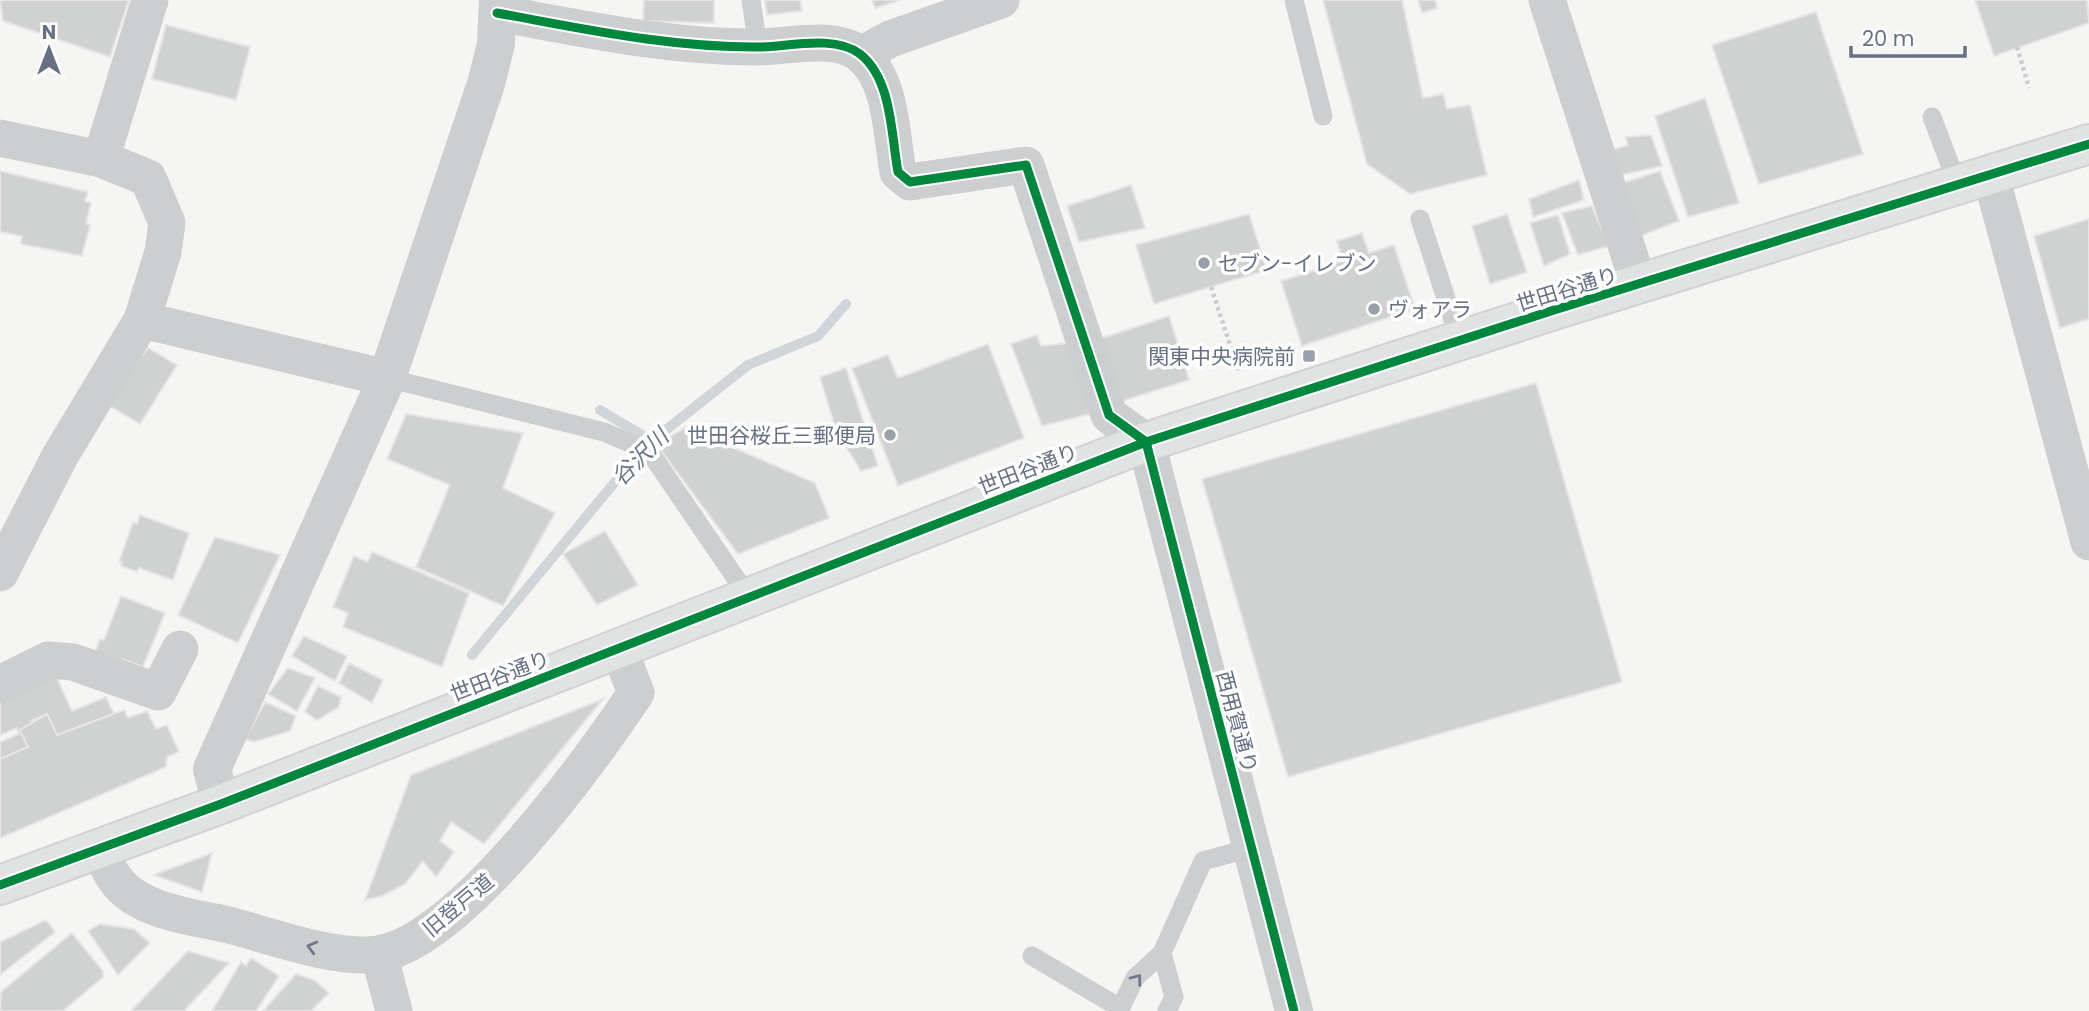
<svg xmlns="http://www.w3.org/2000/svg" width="2089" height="1011" viewBox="0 0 2089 1011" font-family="Poppins,'Noto Sans JP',sans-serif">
<rect width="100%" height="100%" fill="#f5f6f4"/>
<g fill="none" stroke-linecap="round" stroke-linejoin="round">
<g stroke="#cfd5d9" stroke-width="10">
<path d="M 600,410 L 652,441"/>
<path d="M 472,655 L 643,448 L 748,365 L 818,336 L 846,304"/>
</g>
</g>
<g fill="#d0d1d1" stroke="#e4e5e4" stroke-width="2">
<path d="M 0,0 L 129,0 L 110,57 L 3,21 Z"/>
<path d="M 644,0 L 714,0 L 714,23 L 643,21 Z"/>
<path d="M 765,0 L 800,0 L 802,11 L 767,15 Z"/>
<path d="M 872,0 L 901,0 L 875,8 Z"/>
<path d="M 1323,0 L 1402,0 L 1423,98 L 1443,94 L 1447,109 L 1470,105 L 1487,175 L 1410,194 L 1367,164 Z"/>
<path d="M 1418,0 L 1435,0 L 1437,8 L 1422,13 Z"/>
<path d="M 1975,0 L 2087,0 L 2089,23 L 1994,56 Z"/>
<path d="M 1816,12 L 1863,154 L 1759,184 L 1712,45 Z"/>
<path d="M 166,25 L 250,47 L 236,100 L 152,79 Z"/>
<path d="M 1705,98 L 1739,203 L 1688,217 L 1655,116 Z"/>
<path d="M 1651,135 L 1662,166 L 1622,175 L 1612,150 L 1628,145 L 1626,137 Z"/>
<path d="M 0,171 L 88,192 L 85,201 L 91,203 L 86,224 L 90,225 L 82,256 L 21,244 L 22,236 L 0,232 Z"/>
<path d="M 1660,171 L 1679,221 L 1638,237 L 1616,185 Z"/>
<path d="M 1579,180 L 1584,200 L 1533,217 L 1529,199 Z"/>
<path d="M 1131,185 L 1145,228 L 1079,242 L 1067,206 Z"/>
<path d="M 1592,206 L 1609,246 L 1578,255 L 1562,213 Z"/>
<path d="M 1249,214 L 1267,270 L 1154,304 L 1136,245 Z"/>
<path d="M 1507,214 L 1527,272 L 1490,284 L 1472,226 Z"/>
<path d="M 1558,215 L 1570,254 L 1544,266 L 1530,223 Z"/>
<path d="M 2089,219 L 2089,319 L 2060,328 L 2034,236 Z"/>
<path d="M 1362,233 L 1369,253 L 1394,245 L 1415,309 L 1302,346 L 1281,281 L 1343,261 L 1337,241 Z"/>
<path d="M 1169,316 L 1189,380 L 1119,402 L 1099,339 Z"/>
<path d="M 1037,335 L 1041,346 L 1068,343 L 1094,413 L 1042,426 L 1011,344 Z"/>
<path d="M 988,344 L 1024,438 L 898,486 L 852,368 L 888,355 L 898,378 Z"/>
<path d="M 148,348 L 177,365 L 140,424 L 103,402 L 136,351 L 143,355 Z"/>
<path d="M 846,368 L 878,466 L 861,471 L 836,430 L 820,377 Z"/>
<path d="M 1536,383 L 1622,682 L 1288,777 L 1202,479 Z"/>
<path d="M 406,414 L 523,433 L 503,488 L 555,513 L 503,606 L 416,567 L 450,485 L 387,459 Z"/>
<path d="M 686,427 L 815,483 L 829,518 L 738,554 L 657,445 Z"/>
<path d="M 140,515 L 189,533 L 173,580 L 139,568 L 137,572 L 121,566 L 122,562 L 119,562 L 133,522 L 137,524 Z"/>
<path d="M 605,531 L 638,585 L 597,605 L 563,554 Z"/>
<path d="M 215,537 L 280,555 L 238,643 L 178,615 Z"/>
<path d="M 372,552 L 469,593 L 442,667 L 343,627 L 348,613 L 333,607 L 354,556 L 368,562 Z"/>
<path d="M 121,596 L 165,613 L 143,667 L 122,659 L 121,663 L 95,652 L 100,639 L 104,640 Z"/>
<path d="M 304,636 L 347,656 L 335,681 L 292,656 Z"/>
<path d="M 349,663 L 383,680 L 372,703 L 339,683 Z"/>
<path d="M 288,668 L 315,678 L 297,711 L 268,694 Z"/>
<path d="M 56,676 L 72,711 L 106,697 L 114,714 L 57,735 L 47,714 L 31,721 L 34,725 L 20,730 L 28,747 L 0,759 L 0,742 L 19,734 L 17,728 L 0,735 L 0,699 Z"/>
<path d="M 318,686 L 341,697 L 339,707 L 317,720 L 305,712 Z"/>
<path d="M 603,699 L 484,844 L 451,822 L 440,841 L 454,852 L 436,877 L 423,861 L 405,884 L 382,896 L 365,900 L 411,775 Z"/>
<path d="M 265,702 L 296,716 L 290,731 L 254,742 L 245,739 Z"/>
<path d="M 124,710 L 128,718 L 147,711 L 156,729 L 167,725 L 179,752 L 167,757 L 166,767 L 0,838 L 0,759 L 28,747 L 20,730 L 47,714 L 57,735 Z"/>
<path d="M 212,853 L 202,892 L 154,875 Z"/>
<path d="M 46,920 L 55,932 L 0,975 L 0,942 Z"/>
<path d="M 100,924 L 134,929 L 150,943 L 118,975 L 88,931 Z"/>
<path d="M 72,933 L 103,971 L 103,977 L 63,1011 L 0,1011 L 1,992 Z"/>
<path d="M 188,951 L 229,963 L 184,1011 L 131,1011 Z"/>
<path d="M 251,958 L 279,976 L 256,1011 L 212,1011 L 241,962 L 246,966 Z"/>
<path d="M 296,974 L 314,980 L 329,993 L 311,1011 L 263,1011 Z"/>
</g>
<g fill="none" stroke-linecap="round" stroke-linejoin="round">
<g stroke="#d1d2d2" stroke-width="42">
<path id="primary" d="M 0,885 L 221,804 L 1146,442 L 1551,311 L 2089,144"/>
</g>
<g stroke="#cbcccc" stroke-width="4.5" stroke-dasharray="3.5 3.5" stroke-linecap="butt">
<path d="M 2017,47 L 2029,88"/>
<path d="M 1211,287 L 1239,372"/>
</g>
<g stroke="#cdcecf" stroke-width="19">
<path d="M 751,0 L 758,47"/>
<path d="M 1294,0 L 1323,116"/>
<path d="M 1932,117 L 1958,186"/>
<path d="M 1420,219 L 1460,341"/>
<path d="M 387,378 L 604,432 L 649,451 L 748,596"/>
<path d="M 1162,953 L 1174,997 L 1167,1011"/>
<path d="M 1032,956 L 1120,1008"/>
<path d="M 1119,1011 L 1135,978 L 1162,953 L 1203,861 L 1251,848"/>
</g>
<g stroke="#cdcecf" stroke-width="37">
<path d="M 1547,0 L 1639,285"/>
<path d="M 497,13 C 585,29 671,48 761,47 C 791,46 835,35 860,54 C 892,79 891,134 898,172 L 910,182 L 1026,165 L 1109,415 L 1146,442"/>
<path d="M 861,55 L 890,39 L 1001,0"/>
<path d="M 0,138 L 101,159 L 148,178 L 167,223 L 163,252 L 142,320 L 60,456 L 0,573"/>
<path d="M 101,159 L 150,0"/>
<path d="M 1991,176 L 2089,542"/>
<path d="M 142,320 L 387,378"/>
<path d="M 0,684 L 48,660 L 73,662 L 158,692 L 180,649"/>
<path d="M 98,848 C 104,858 109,871 116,880 C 140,913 196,917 233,926 C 273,937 337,960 378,954 C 459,943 591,760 636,693 L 619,649"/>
<path d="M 379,954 L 394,1011"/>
</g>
<g stroke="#cdcecf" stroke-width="38">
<path d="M 1146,442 L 1294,1011"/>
<path d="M 221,804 L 212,769 L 387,378 L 486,84 L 496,44 L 498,0"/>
</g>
<use href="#primary" stroke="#e1e2e2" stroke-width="38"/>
<g stroke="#fff" stroke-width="13">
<g id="cycleway">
<path d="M 497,13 C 585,29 671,48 761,47 C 791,46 835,35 860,54 C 892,79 891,134 898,172 L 910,182 L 1026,165 L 1109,415 L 1146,442 L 1294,1011"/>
<path d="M 0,885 L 221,804 L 1146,442 L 1551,311 L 2089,144"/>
</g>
</g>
<use href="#cycleway" stroke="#00873e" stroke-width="9"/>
</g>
<defs><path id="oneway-chevron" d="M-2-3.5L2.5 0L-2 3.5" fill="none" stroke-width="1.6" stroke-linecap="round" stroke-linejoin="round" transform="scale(1.75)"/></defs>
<g stroke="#707a8c">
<use href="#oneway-chevron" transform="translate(312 947) rotate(-165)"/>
<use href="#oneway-chevron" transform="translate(1137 979) rotate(-53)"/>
</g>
<g fill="#98a0ab" stroke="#fff" stroke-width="2.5">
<circle cx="1204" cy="263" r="7"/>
<circle cx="1374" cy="309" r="7"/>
<rect x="1302" y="349" width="14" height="14" rx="3.5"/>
<circle cx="890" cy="435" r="7"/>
</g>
<g text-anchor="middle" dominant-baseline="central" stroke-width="7" stroke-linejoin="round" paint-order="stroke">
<g font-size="21" fill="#667184" stroke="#fff" text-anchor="start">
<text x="1218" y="263">セブン-イレブン</text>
<text x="1388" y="309">ヴォアラ</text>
<text x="1295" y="356" text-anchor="end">関東中央病院前</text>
<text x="876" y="435" text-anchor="end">世田谷桜丘三郵便局</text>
</g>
<g font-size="21" fill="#667184" stroke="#fff">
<text transform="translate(1567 289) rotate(-17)">世田谷通り</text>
<text transform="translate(1028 469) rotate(-21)">世田谷通り</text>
<text transform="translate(500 676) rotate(-21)">世田谷通り</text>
<text transform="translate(1237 722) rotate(75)">西用賀通り</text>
<text transform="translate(458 905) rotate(-40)">旧登戸道</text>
</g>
<g font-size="23" font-style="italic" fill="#667987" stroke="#fff">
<text transform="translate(640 457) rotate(-45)">谷沢川</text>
</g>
</g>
<g transform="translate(49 49)" stroke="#ffffff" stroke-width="5" paint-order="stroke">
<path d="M0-5L12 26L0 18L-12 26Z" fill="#667184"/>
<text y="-10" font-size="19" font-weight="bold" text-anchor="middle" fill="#667184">N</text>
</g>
<path d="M1851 46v10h114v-10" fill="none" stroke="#667184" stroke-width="3.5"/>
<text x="1862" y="46" font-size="21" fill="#667184" stroke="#ffffff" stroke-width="5" paint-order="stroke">20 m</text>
</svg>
